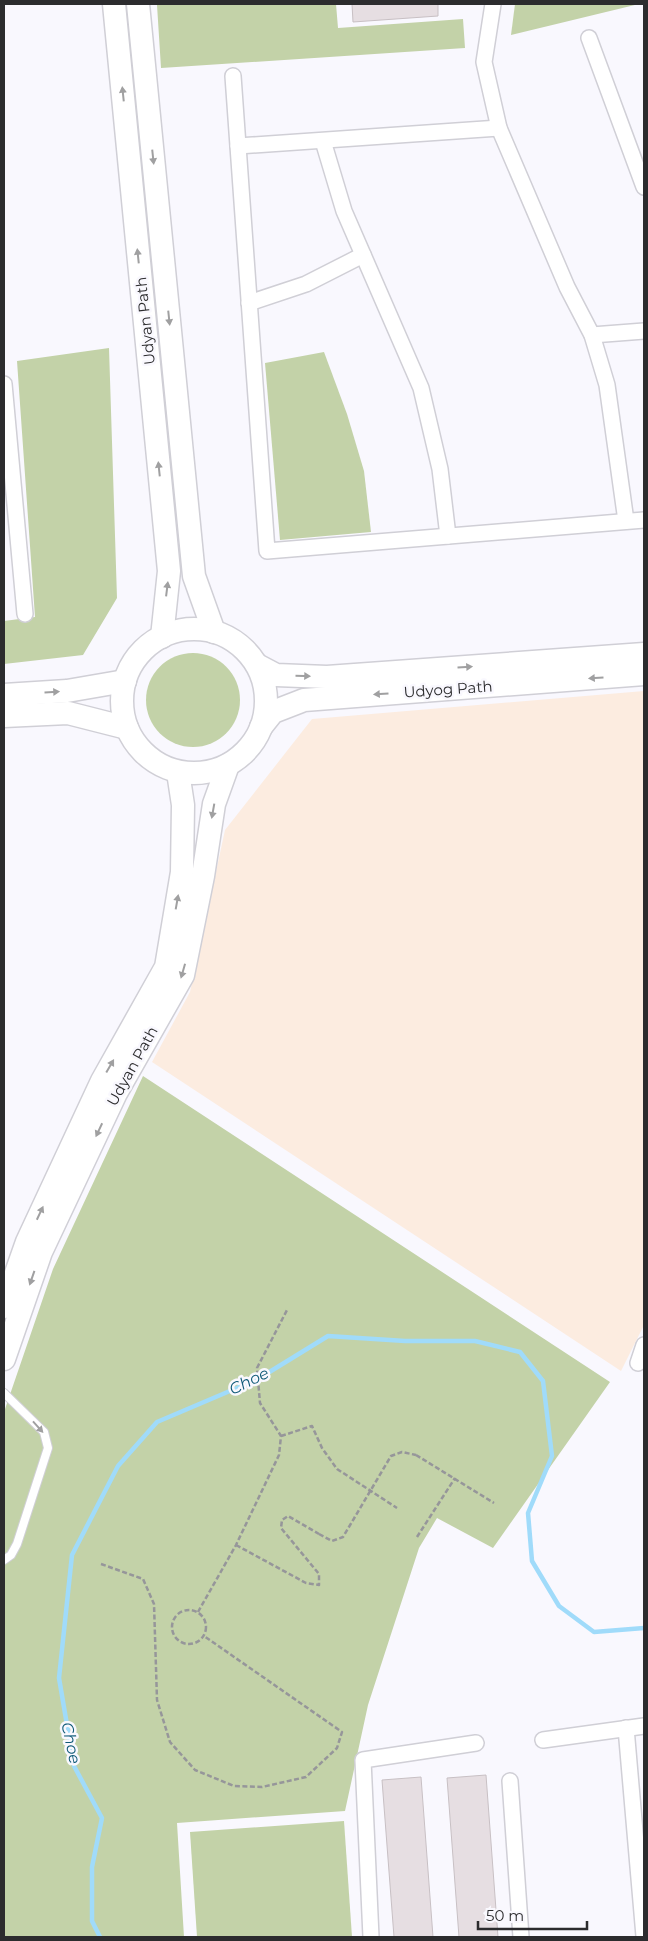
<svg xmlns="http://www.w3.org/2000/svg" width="648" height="1941" viewBox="0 0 648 1941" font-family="Montserrat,sans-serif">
<rect width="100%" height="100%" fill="#f9f8fe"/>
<path fill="#fcece0" d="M 644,691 L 644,1325 L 621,1371 L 152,1062 L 190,992 L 225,830 L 312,719 Z"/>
<g fill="#c3d2a8">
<path d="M 177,4 L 336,4 L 338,28 L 463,19 L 465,48 L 161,68 L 157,5 Z"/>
<path d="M 515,4 L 639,4 L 511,35 Z"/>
<path d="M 109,348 L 117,598 L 83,655 L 4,664 L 4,621 L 35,617 L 17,361 Z"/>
<path d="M 324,352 L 347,414 L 364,471 L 371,532 L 280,540 L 265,363 Z"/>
<circle cx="193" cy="700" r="47"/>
<path d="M 143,1076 L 610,1382 L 493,1548 L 437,1518 L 419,1548 L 368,1705 L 345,1811 L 177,1823 L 184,1937 L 4,1937 L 4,1412 L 53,1269 Z"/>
<path d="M 344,1821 L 352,1937 L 197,1937 L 190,1832 Z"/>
</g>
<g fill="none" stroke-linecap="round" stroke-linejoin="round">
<path stroke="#a0dbfa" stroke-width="4.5" d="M 100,1937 L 92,1921 L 92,1867 L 102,1818 L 74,1766 L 59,1678 L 72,1555 L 118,1466 L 157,1422 L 258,1379 L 328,1336 L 405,1341 L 475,1341 L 520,1352 L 543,1381 L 552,1456 L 528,1513 L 532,1561 L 559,1606 L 594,1632 L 644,1628"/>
</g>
<g fill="#e6dee2" stroke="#c8c0c4">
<path d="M 352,4 L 438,4 L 438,16 L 353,22 Z"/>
<path d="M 486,1775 L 498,1937 L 459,1937 L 447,1778 Z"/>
<path d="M 421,1777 L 433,1937 L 394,1937 L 382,1780 Z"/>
</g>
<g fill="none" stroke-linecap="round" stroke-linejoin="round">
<g stroke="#d0cfd6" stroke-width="10">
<path id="lane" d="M 4,1393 L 44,1432 L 48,1448 L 17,1544 L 11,1555 L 4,1560"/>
</g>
<g stroke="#d0cfd6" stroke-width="18">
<g id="street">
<path d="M 493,4 L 484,62 L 499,128 L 567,287 L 592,335 L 607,385 L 626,521"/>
<path d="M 589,38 L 644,187"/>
<path d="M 233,76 L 267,551 L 644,520"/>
<path d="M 323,141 L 344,211 L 421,388 L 440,469 L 448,536"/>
<path d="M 238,146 L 499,128"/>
<path d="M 249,303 L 306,284 L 363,255"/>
<path d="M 592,335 L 644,331"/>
<path d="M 4,384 L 25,614"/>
<path d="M 638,1363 L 644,1345"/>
<path d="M 626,1728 L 644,1936"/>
<path d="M 543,1740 L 644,1726"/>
<path d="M 510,1781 L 521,1937"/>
<path d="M 371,1937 L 363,1760 L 476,1743"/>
</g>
</g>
<g stroke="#d0cfd6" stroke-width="25">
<g id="secondary">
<path d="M 114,4 L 169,571 L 162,637"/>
<path d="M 138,4 L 194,576 L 214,632"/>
<circle cx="194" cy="701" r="72"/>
<path d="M 257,665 L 276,675 L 327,677 L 644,654"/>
<path d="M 4,695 L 67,691 L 125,681"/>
<path d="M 4,716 L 68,713 L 127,728"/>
<path d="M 261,727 L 273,712 L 304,700 L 644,674"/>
<path d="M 4,1307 L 27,1242 L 102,1081 L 166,967 L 182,872 L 183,805 L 178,772"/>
<path d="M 4,1359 L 41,1252 L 116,1093 L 183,975 L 203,876 L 214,804 L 228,765"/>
</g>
</g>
<g stroke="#96969a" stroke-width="2.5" stroke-dasharray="5 2.5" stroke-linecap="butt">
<path d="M 281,1436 L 312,1426 L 322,1448 L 337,1469 L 397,1508"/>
<path d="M 416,1455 L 494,1503"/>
<path d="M 417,1537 L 455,1478"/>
<path d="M 236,1545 L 306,1583 L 319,1585 L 319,1574 L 281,1528 L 282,1520 L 288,1516 L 319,1534"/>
<path d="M 101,1564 L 143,1579 L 154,1604 L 157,1700 L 170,1742 L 195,1770 L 234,1786 L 262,1787 L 306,1777 L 337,1748 L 342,1732 L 204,1636"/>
<circle cx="189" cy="1627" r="17"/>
<path d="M 198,1612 L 236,1545 L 279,1455 L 281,1436 L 260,1403 L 257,1368 L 287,1310"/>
</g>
<use href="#lane" stroke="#fff" stroke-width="8"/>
<use href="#street" stroke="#fff" stroke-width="15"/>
<use href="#secondary" stroke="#fff" stroke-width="22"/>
<path stroke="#96969a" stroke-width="2.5" stroke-dasharray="5 2.5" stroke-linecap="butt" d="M 319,1534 L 332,1541 L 343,1537 L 391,1456 L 402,1452 L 416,1455"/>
</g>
<defs><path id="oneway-solid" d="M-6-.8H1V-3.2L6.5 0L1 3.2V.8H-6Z" transform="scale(1.25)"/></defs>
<g fill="#a0a0a1">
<use href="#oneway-solid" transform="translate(123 94) rotate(-96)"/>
<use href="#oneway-solid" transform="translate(153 157) rotate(84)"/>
<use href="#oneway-solid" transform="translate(138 256) rotate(-96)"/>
<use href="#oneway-solid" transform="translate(169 318) rotate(84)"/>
<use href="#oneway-solid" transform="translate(159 469) rotate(-96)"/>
<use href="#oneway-solid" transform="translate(167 589) rotate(-83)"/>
<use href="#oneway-solid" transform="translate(465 667) rotate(-4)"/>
<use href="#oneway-solid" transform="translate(303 676) rotate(2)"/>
<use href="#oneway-solid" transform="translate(596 678) rotate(176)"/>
<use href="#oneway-solid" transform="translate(52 692) rotate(-3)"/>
<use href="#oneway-solid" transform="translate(381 694) rotate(176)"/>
<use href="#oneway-solid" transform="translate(213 811) rotate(100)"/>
<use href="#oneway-solid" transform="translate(177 902) rotate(-80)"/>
<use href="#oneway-solid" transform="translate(183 971) rotate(106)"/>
<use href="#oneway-solid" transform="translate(110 1066) rotate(-60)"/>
<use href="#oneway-solid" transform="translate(99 1130) rotate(115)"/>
<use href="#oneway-solid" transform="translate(40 1213) rotate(-65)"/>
<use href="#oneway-solid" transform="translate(32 1278) rotate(109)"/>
<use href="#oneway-solid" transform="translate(38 1427) rotate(48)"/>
</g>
<g text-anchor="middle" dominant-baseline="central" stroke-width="5" stroke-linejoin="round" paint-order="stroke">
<g font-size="15" fill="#2c2c2e" stroke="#f9f8fe">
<text transform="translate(145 321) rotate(-96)">Udyan Path</text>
<text transform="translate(448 689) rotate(-4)">Udyog Path</text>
<text transform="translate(132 1066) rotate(-61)">Udyan Path</text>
</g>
<g font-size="16" font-style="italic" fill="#0e5977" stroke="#f9f8fe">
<text transform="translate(249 1381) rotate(-26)">Choe</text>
<text transform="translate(71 1743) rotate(78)">Choe</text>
</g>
</g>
<rect width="648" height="1941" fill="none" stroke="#2c2c2e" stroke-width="10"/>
<path d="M478 1921v8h109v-8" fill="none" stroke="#2c2c2e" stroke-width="2.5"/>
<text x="486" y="1921" font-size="15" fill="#2c2c2e" stroke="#f9f8fe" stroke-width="4" paint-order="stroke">50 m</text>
</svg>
